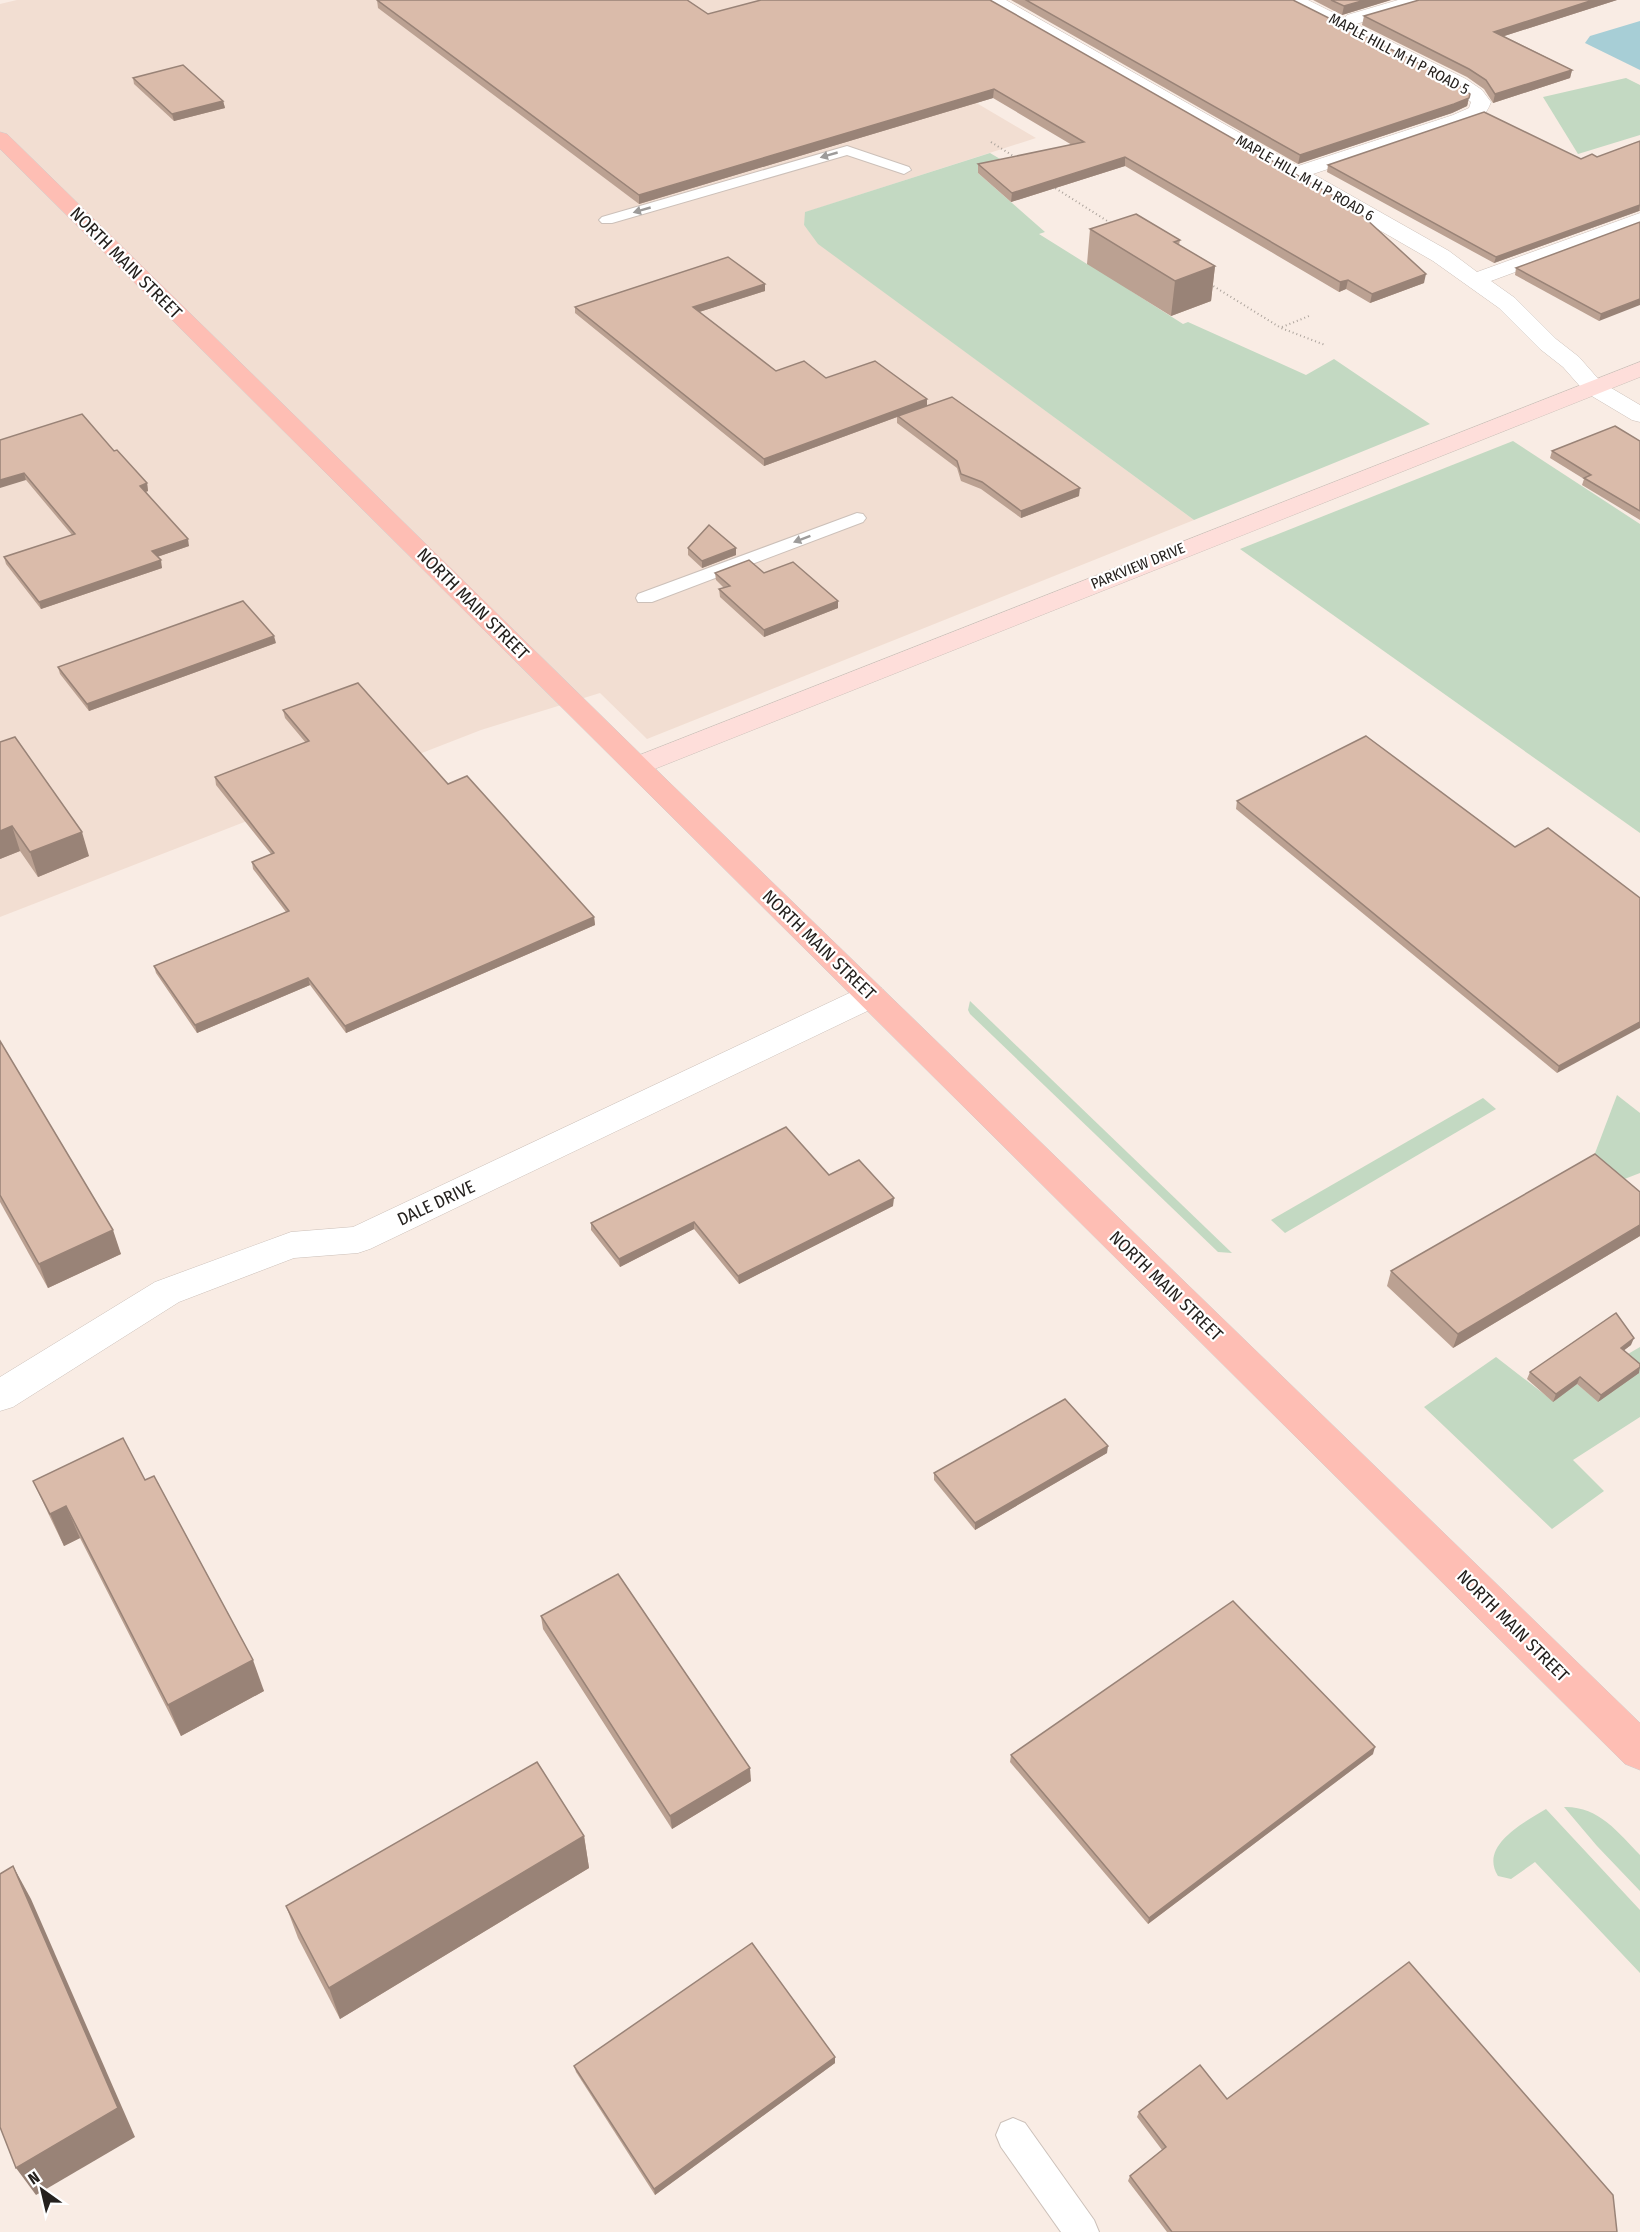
<svg xmlns="http://www.w3.org/2000/svg" width="1640" height="2232" viewBox="0 0 1640 2232" font-family="'Fira Sans Condensed',sans-serif">
<rect width="100%" height="100%" fill="#f9ece4"/>
<path fill="#f2ded2" d="M 17,0 L 802,0 L 1036,138 L 806,212 L 804,225 L 819,244 L 1194,520 L 647,739 L 600,693 L 481,730 L 0,917 L 0,4 Z"/>
<g fill="#c3d9c2">
<path d="M 1626,78 L 1640,85 L 1640,135 L 1578,154 L 1543,97 Z"/>
<path d="M 990,153 L 1012,166 L 978,173 L 1045,232 L 1039,234 L 1087,264 L 1093,262 L 1131,291 L 1183,324 L 1188,322 L 1306,375 L 1334,359 L 1430,424 L 1194,520 L 818,244 L 804,225 L 805,212 Z"/>
<path d="M 1513,441 L 1640,524 L 1640,833 L 1240,549 Z"/>
<path d="M 970,1001 L 1232,1253 L 1218,1252 L 970,1014 L 968,1010 Z"/>
<path d="M 1617,1095 L 1640,1113 L 1640,1173 L 1609,1185 L 1589,1169 Z"/>
<path d="M 1483,1098 L 1496,1109 L 1285,1233 L 1271,1220 Z"/>
<path d="M 1640,1347 L 1640,1417 L 1573,1460 L 1604,1491 L 1552,1529 L 1424,1407 L 1496,1357 L 1553,1401 L 1577,1384 L 1599,1402 L 1621,1358 Z"/>
<path d="M 1564,1807 C 1598,1806 1618,1832 1640,1855 L 1640,1891 L 1597,1846 Z"/>
<path d="M 1546,1809 L 1640,1910 L 1640,1973 L 1535,1862 L 1511,1879 L 1498,1876 C 1479,1846 1523,1823 1546,1809 Z"/>
</g>
<path fill="#a7ced6" d="M 1640,21 L 1640,70 L 1585,43 L 1590,36 Z"/>
<g fill="none" stroke-linecap="round" stroke-linejoin="round">
<g stroke="#ccc0b9" stroke-width="2">
<g id="lane">
<path d="M 847,146 L 909,167 L 911,170 L 904,174 L 847,155 L 612,223 L 602,223 L 599,220 L 602,217 Z"/>
<path d="M 857,513 L 863,514 L 866,518 L 863,522 L 652,602 L 638,602 L 636,598 L 638,594 Z"/>
<path d="M 1013,2118 L 1025,2123 L 1094,2220 L 1099,2232 L 1061,2232 L 1001,2147 L 996,2135 L 1001,2123 Z"/>
</g>
</g>
<g stroke="#ccc0b9" stroke-width="1">
<g id="street">
<path d="M 984,0 L 1006,0 L 1298,166 L 1453,115 L 1469,108 L 1471,102 L 1452,87 L 1288,4 L 1285,0 L 1308,0 L 1344,18 L 1347,15 L 1398,0 L 1427,0 L 1424,4 L 1356,24 L 1466,79 L 1482,90 L 1491,102 C 1486,116 1480,118 1467,123 L 1313,174 L 1449,251 L 1477,272 L 1640,213 L 1640,226 L 1491,281 L 1515,298 L 1556,339 L 1579,357 L 1601,382 L 1640,405 L 1640,422 L 1632,420 L 1585,392 L 1563,367 L 1540,349 L 1499,308 L 1433,261 L 987,4 Z"/>
<path d="M 871,985 L 882,988 L 887,996 L 882,1004 L 370,1249 L 358,1253 L 294,1258 L 179,1302 L 13,1407 L 0,1411 L 0,1377 L 155,1282 L 291,1232 L 353,1227 L 860,988 Z"/>
</g>
</g>
<g stroke="#ccc0b9" stroke-width="1">
<path id="secondary" d="M 1640,362 L 1640,377 L 647,772 L 637,775 L 627,772 L 623,766 L 627,760 Z"/>
</g>
<g stroke="#cfcece" stroke-width="1">
<path id="primary" d="M 0,132 L 7,134 L 669,782 L 1640,1723 L 1640,1770 L 1625,1764 L 0,149 Z"/>
</g>
<g stroke="#aca39c" stroke-width="2" stroke-dasharray="1 3" stroke-linecap="butt">
<path d="M 991,142 L 1018,159"/>
<path d="M 1052,186 L 1112,224"/>
<path d="M 1210,284 L 1281,328 L 1325,345"/>
<path d="M 1282,327 L 1309,316"/>
</g>
<use href="#lane" fill="#fff" fill-rule="evenodd"/>
<use href="#street" fill="#fff" fill-rule="evenodd"/>
<use href="#secondary" fill="#fededa" fill-rule="evenodd"/>
<use href="#primary" fill="#febeb4" fill-rule="evenodd"/>
</g>
<g fill="#bba192">
<path d="M 377,0 L 687,0 L 708,14 L 990,0 L 1424,283 L 1370,303 L 1346,289 L 1339,292 L 1125,166 L 1011,202 L 978,173 L 978,164 L 1072,145 L 993,98 L 639,204 L 378,8 Z"/>
<path d="M 1011,0 L 1293,0 L 1468,103 L 1467,106 L 1452,113 L 1298,164 Z"/>
<path d="M 1313,0 L 1391,0 L 1342,15 Z"/>
<path d="M 1419,0 L 1617,0 L 1504,36 L 1572,70 L 1570,78 L 1493,103 L 1484,89 L 1467,77 L 1362,25 L 1364,16 Z"/>
<path d="M 133,78 L 223,101 L 225,108 L 174,121 L 134,84 Z"/>
<path d="M 1640,141 L 1640,211 L 1639,211 L 1494,263 L 1327,172 L 1328,165 L 1581,159 L 1597,157 Z"/>
<path d="M 1640,222 L 1599,321 L 1515,275 L 1516,268 Z"/>
<path d="M 1090,229 L 1180,240 L 1179,245 L 1215,266 L 1211,301 L 1171,316 L 1087,264 Z"/>
<path d="M 765,291 L 699,312 L 776,371 L 826,378 L 927,399 L 927,406 L 1079,496 L 1021,518 L 981,489 L 961,481 L 957,468 L 897,423 L 897,417 L 764,466 L 575,313 L 575,307 Z"/>
<path d="M 0,440 L 114,451 L 147,483 L 148,491 L 146,492 L 189,546 L 157,557 L 162,568 L 41,609 L 6,564 L 4,557 L 72,535 L 26,480 Z"/>
<path d="M 1640,441 L 1640,520 L 1582,485 L 1584,479 L 1550,458 L 1552,451 Z"/>
<path d="M 688,548 L 736,555 L 702,568 L 688,555 Z"/>
<path d="M 715,573 L 764,573 L 838,608 L 764,637 L 720,597 L 719,589 L 724,588 L 716,580 Z"/>
<path d="M 276,643 L 89,711 L 60,674 L 58,667 Z"/>
<path d="M 283,710 L 448,784 L 594,917 L 595,925 L 346,1033 L 310,985 L 197,1033 L 156,973 L 154,966 L 286,912 L 253,869 L 252,862 L 271,854 L 216,785 L 215,777 L 306,743 L 285,718 Z"/>
<path d="M 0,742 L 89,856 L 38,877 L 20,851 L 0,859 Z"/>
<path d="M 1237,801 L 1515,847 L 1640,898 L 1557,1073 L 1236,809 Z"/>
<path d="M 0,1041 L 121,1254 L 48,1288 L 0,1202 Z"/>
<path d="M 829,1175 L 893,1206 L 739,1284 L 694,1229 L 620,1267 L 591,1230 L 591,1223 Z"/>
<path d="M 1640,1236 L 1453,1348 L 1387,1286 L 1391,1271 Z"/>
<path d="M 1631,1345 L 1624,1350 L 1639,1373 L 1598,1402 L 1577,1384 L 1553,1402 L 1527,1379 L 1530,1372 Z"/>
<path d="M 1107,1453 L 975,1530 L 934,1480 L 934,1473 Z"/>
<path d="M 145,1480 L 264,1691 L 181,1736 L 80,1538 L 64,1546 L 48,1513 L 33,1481 Z"/>
<path d="M 541,1616 L 751,1781 L 672,1829 L 543,1629 Z"/>
<path d="M 1373,1754 L 1148,1924 L 1010,1762 L 1011,1755 Z"/>
<path d="M 584,1836 L 589,1868 L 340,2019 L 298,1938 L 286,1906 Z"/>
<path d="M 835,2063 L 655,2195 L 576,2072 L 574,2066 Z"/>
<path d="M 1227,2099 L 1617,2232 L 1167,2232 L 1128,2181 L 1130,2176 L 1162,2150 L 1137,2117 L 1139,2112 Z"/>
</g>
<g fill="#998377">
<path d="M 1365,0 L 1391,0 L 1342,15 L 1344,6 Z"/>
<path d="M 1593,0 L 1617,0 L 1492,40 L 1494,32 Z"/>
<path d="M 1572,70 L 1570,78 L 1493,103 L 1495,94 Z"/>
<path d="M 994,89 L 993,98 L 639,204 L 639,195 Z"/>
<path d="M 1470,94 L 1467,106 L 1452,113 L 1298,164 L 1300,155 Z"/>
<path d="M 223,101 L 225,108 L 174,121 L 172,114 Z"/>
<path d="M 1125,157 L 1125,166 L 1011,202 L 1012,193 Z"/>
<path d="M 1640,205 L 1639,211 L 1494,263 L 1496,257 Z"/>
<path d="M 1215,266 L 1211,301 L 1171,316 L 1175,281 Z"/>
<path d="M 1426,274 L 1424,283 L 1370,303 L 1372,294 Z"/>
<path d="M 1348,280 L 1346,289 L 1339,292 L 1340,282 Z"/>
<path d="M 765,284 L 765,291 L 693,314 L 693,307 Z"/>
<path d="M 1640,299 L 1640,305 L 1599,321 L 1601,314 Z"/>
<path d="M 927,399 L 927,406 L 764,466 L 764,459 Z"/>
<path d="M 24,473 L 26,480 L 0,488 L 0,480 Z"/>
<path d="M 147,483 L 148,491 L 142,493 L 140,486 Z"/>
<path d="M 1080,488 L 1079,496 L 1021,518 L 1021,511 Z"/>
<path d="M 188,539 L 189,546 L 154,558 L 152,551 Z"/>
<path d="M 736,548 L 736,555 L 702,568 L 702,561 Z"/>
<path d="M 161,560 L 162,568 L 41,609 L 39,602 Z"/>
<path d="M 838,601 L 838,608 L 764,637 L 764,630 Z"/>
<path d="M 274,636 L 276,643 L 89,711 L 87,704 Z"/>
<path d="M 12,826 L 20,851 L 0,859 L 0,831 Z"/>
<path d="M 82,832 L 89,856 L 38,877 L 30,852 Z"/>
<path d="M 594,917 L 595,925 L 346,1033 L 345,1026 Z"/>
<path d="M 308,978 L 310,985 L 197,1033 L 195,1025 Z"/>
<path d="M 1640,1022 L 1640,1028 L 1557,1073 L 1559,1066 Z"/>
<path d="M 894,1198 L 893,1206 L 739,1284 L 738,1276 Z"/>
<path d="M 694,1222 L 694,1229 L 620,1267 L 619,1259 Z"/>
<path d="M 1640,1225 L 1640,1236 L 1453,1348 L 1458,1334 Z"/>
<path d="M 113,1230 L 121,1254 L 48,1288 L 39,1264 Z"/>
<path d="M 1634,1338 L 1631,1345 L 1618,1355 L 1621,1348 Z"/>
<path d="M 1640,1367 L 1639,1373 L 1598,1402 L 1601,1395 Z"/>
<path d="M 1580,1377 L 1577,1384 L 1553,1402 L 1556,1394 Z"/>
<path d="M 1108,1446 L 1107,1453 L 975,1530 L 975,1523 Z"/>
<path d="M 66,1506 L 80,1538 L 64,1546 L 50,1514 Z"/>
<path d="M 253,1660 L 264,1691 L 181,1736 L 168,1705 Z"/>
<path d="M 1375,1747 L 1373,1754 L 1148,1924 L 1149,1918 Z"/>
<path d="M 750,1768 L 751,1781 L 672,1829 L 670,1816 Z"/>
<path d="M 584,1836 L 589,1868 L 340,2019 L 329,1988 Z"/>
<path d="M 13,1866 L 31,1899 L 135,2137 L 36,2195 L 16,2168 Z"/>
<path d="M 835,2057 L 835,2063 L 655,2195 L 654,2189 Z"/>
</g>
<g fill="#dabbaa" stroke="#998377" stroke-width="1.5">
<path d="M 377,0 L 687,0 L 708,14 L 761,0 L 990,0 L 1353,207 L 1426,274 L 1372,294 L 1348,280 L 1340,282 L 1125,157 L 1012,193 L 978,164 L 1084,142 L 994,89 L 639,195 Z"/>
<path d="M 1026,0 L 1293,0 L 1452,80 L 1470,94 L 1469,98 L 1454,104 L 1300,155 Z"/>
<path d="M 1331,0 L 1365,0 L 1344,6 Z"/>
<path d="M 1419,0 L 1593,0 L 1494,32 L 1572,70 L 1495,94 L 1486,80 L 1469,69 L 1364,16 Z"/>
<path d="M 183,65 L 223,101 L 172,114 L 133,78 Z"/>
<path d="M 1484,112 L 1581,159 L 1592,154 L 1597,157 L 1640,141 L 1640,205 L 1496,257 L 1328,165 Z"/>
<path d="M 1136,214 L 1180,240 L 1174,242 L 1215,266 L 1175,281 L 1090,229 Z"/>
<path d="M 1640,222 L 1640,299 L 1601,314 L 1516,268 Z"/>
<path d="M 728,257 L 765,284 L 693,307 L 776,371 L 804,361 L 826,378 L 875,361 L 927,399 L 764,459 L 575,307 Z"/>
<path d="M 952,397 L 1080,488 L 1021,511 L 982,482 L 961,474 L 957,461 L 898,416 Z"/>
<path d="M 82,414 L 114,451 L 117,450 L 147,483 L 140,486 L 188,539 L 152,551 L 161,560 L 39,602 L 4,557 L 75,534 L 24,473 L 0,480 L 0,440 Z"/>
<path d="M 1615,426 L 1640,441 L 1640,511 L 1584,478 L 1591,475 L 1552,451 Z"/>
<path d="M 709,525 L 736,548 L 702,561 L 688,548 Z"/>
<path d="M 749,560 L 764,573 L 793,562 L 838,601 L 764,630 L 719,589 L 730,586 L 715,573 Z"/>
<path d="M 243,601 L 274,636 L 87,704 L 58,667 Z"/>
<path d="M 358,683 L 448,784 L 467,776 L 594,917 L 345,1026 L 308,978 L 195,1025 L 154,966 L 289,911 L 252,862 L 274,853 L 215,777 L 309,741 L 283,710 Z"/>
<path d="M 1366,736 L 1515,847 L 1548,828 L 1640,898 L 1640,1022 L 1559,1066 L 1237,801 Z"/>
<path d="M 15,737 L 82,832 L 30,852 L 12,826 L 0,831 L 0,742 Z"/>
<path d="M 0,1041 L 113,1230 L 39,1264 L 0,1195 Z"/>
<path d="M 786,1127 L 829,1175 L 859,1160 L 894,1198 L 738,1276 L 694,1222 L 619,1259 L 591,1223 Z"/>
<path d="M 1595,1154 L 1640,1192 L 1640,1225 L 1458,1334 L 1391,1271 Z"/>
<path d="M 1616,1313 L 1634,1338 L 1621,1348 L 1640,1364 L 1640,1367 L 1601,1395 L 1580,1377 L 1556,1394 L 1530,1372 Z"/>
<path d="M 1065,1399 L 1108,1446 L 975,1523 L 934,1473 Z"/>
<path d="M 123,1438 L 145,1480 L 154,1476 L 253,1660 L 168,1705 L 66,1506 L 50,1514 L 33,1481 Z"/>
<path d="M 618,1574 L 750,1768 L 670,1816 L 541,1616 Z"/>
<path d="M 1233,1601 L 1375,1747 L 1149,1918 L 1011,1755 Z"/>
<path d="M 537,1762 L 584,1836 L 329,1988 L 286,1906 Z"/>
<path d="M 13,1866 L 118,2108 L 16,2168 L 0,2127 L 0,1874 Z"/>
<path d="M 752,1943 L 835,2057 L 654,2189 L 574,2066 Z"/>
<path d="M 1409,1962 L 1613,2195 L 1617,2232 L 1172,2232 L 1130,2176 L 1166,2147 L 1139,2112 L 1200,2065 L 1227,2099 Z"/>
</g>
<defs><path id="oneway-solid" d="M-6-.8H1V-3.2L6.5 0L1 3.2V.8H-6Z" transform="scale(1.5)"/></defs>
<g fill="#9d9b9a">
<use href="#oneway-solid" transform="translate(829 155) rotate(164)"/>
<use href="#oneway-solid" transform="translate(642 210) rotate(164)"/>
<use href="#oneway-solid" transform="translate(802 539) rotate(159)"/>
</g>
<g text-anchor="middle" dominant-baseline="central" stroke-width="4.5" stroke-linejoin="round" paint-order="stroke">
<g font-size="15" fill="#25211e" stroke="#fff">
<text transform="translate(1399 54) rotate(28)">MAPLE HILL M H P ROAD 5</text>
<text transform="translate(1305 178) rotate(30)">MAPLE HILL M H P ROAD 6</text>
<text transform="translate(1138 566) rotate(-22)">PARKVIEW DRIVE</text>
</g>
<g font-size="18" fill="#25211e" stroke="#fff">
<text transform="translate(126 263) rotate(45)">NORTH MAIN STREET</text>
<text transform="translate(473 604) rotate(45)">NORTH MAIN STREET</text>
<text transform="translate(819 945) rotate(44)">NORTH MAIN STREET</text>
<text transform="translate(436 1203) rotate(-25)">DALE DRIVE</text>
<text transform="translate(1166 1286) rotate(44)">NORTH MAIN STREET</text>
<text transform="translate(1513 1626) rotate(45)">NORTH MAIN STREET</text>
</g>
</g>
<g transform="translate(42 2190) rotate(326)" stroke="#ffffff" stroke-width="4.5" paint-order="stroke">
<path d="M0-4.5L10 22L0 15L-10 22Z" fill="#25211e"/>
<text y="-9" font-size="16" font-weight="bold" text-anchor="middle" fill="#25211e">N</text>
</g>
</svg>
